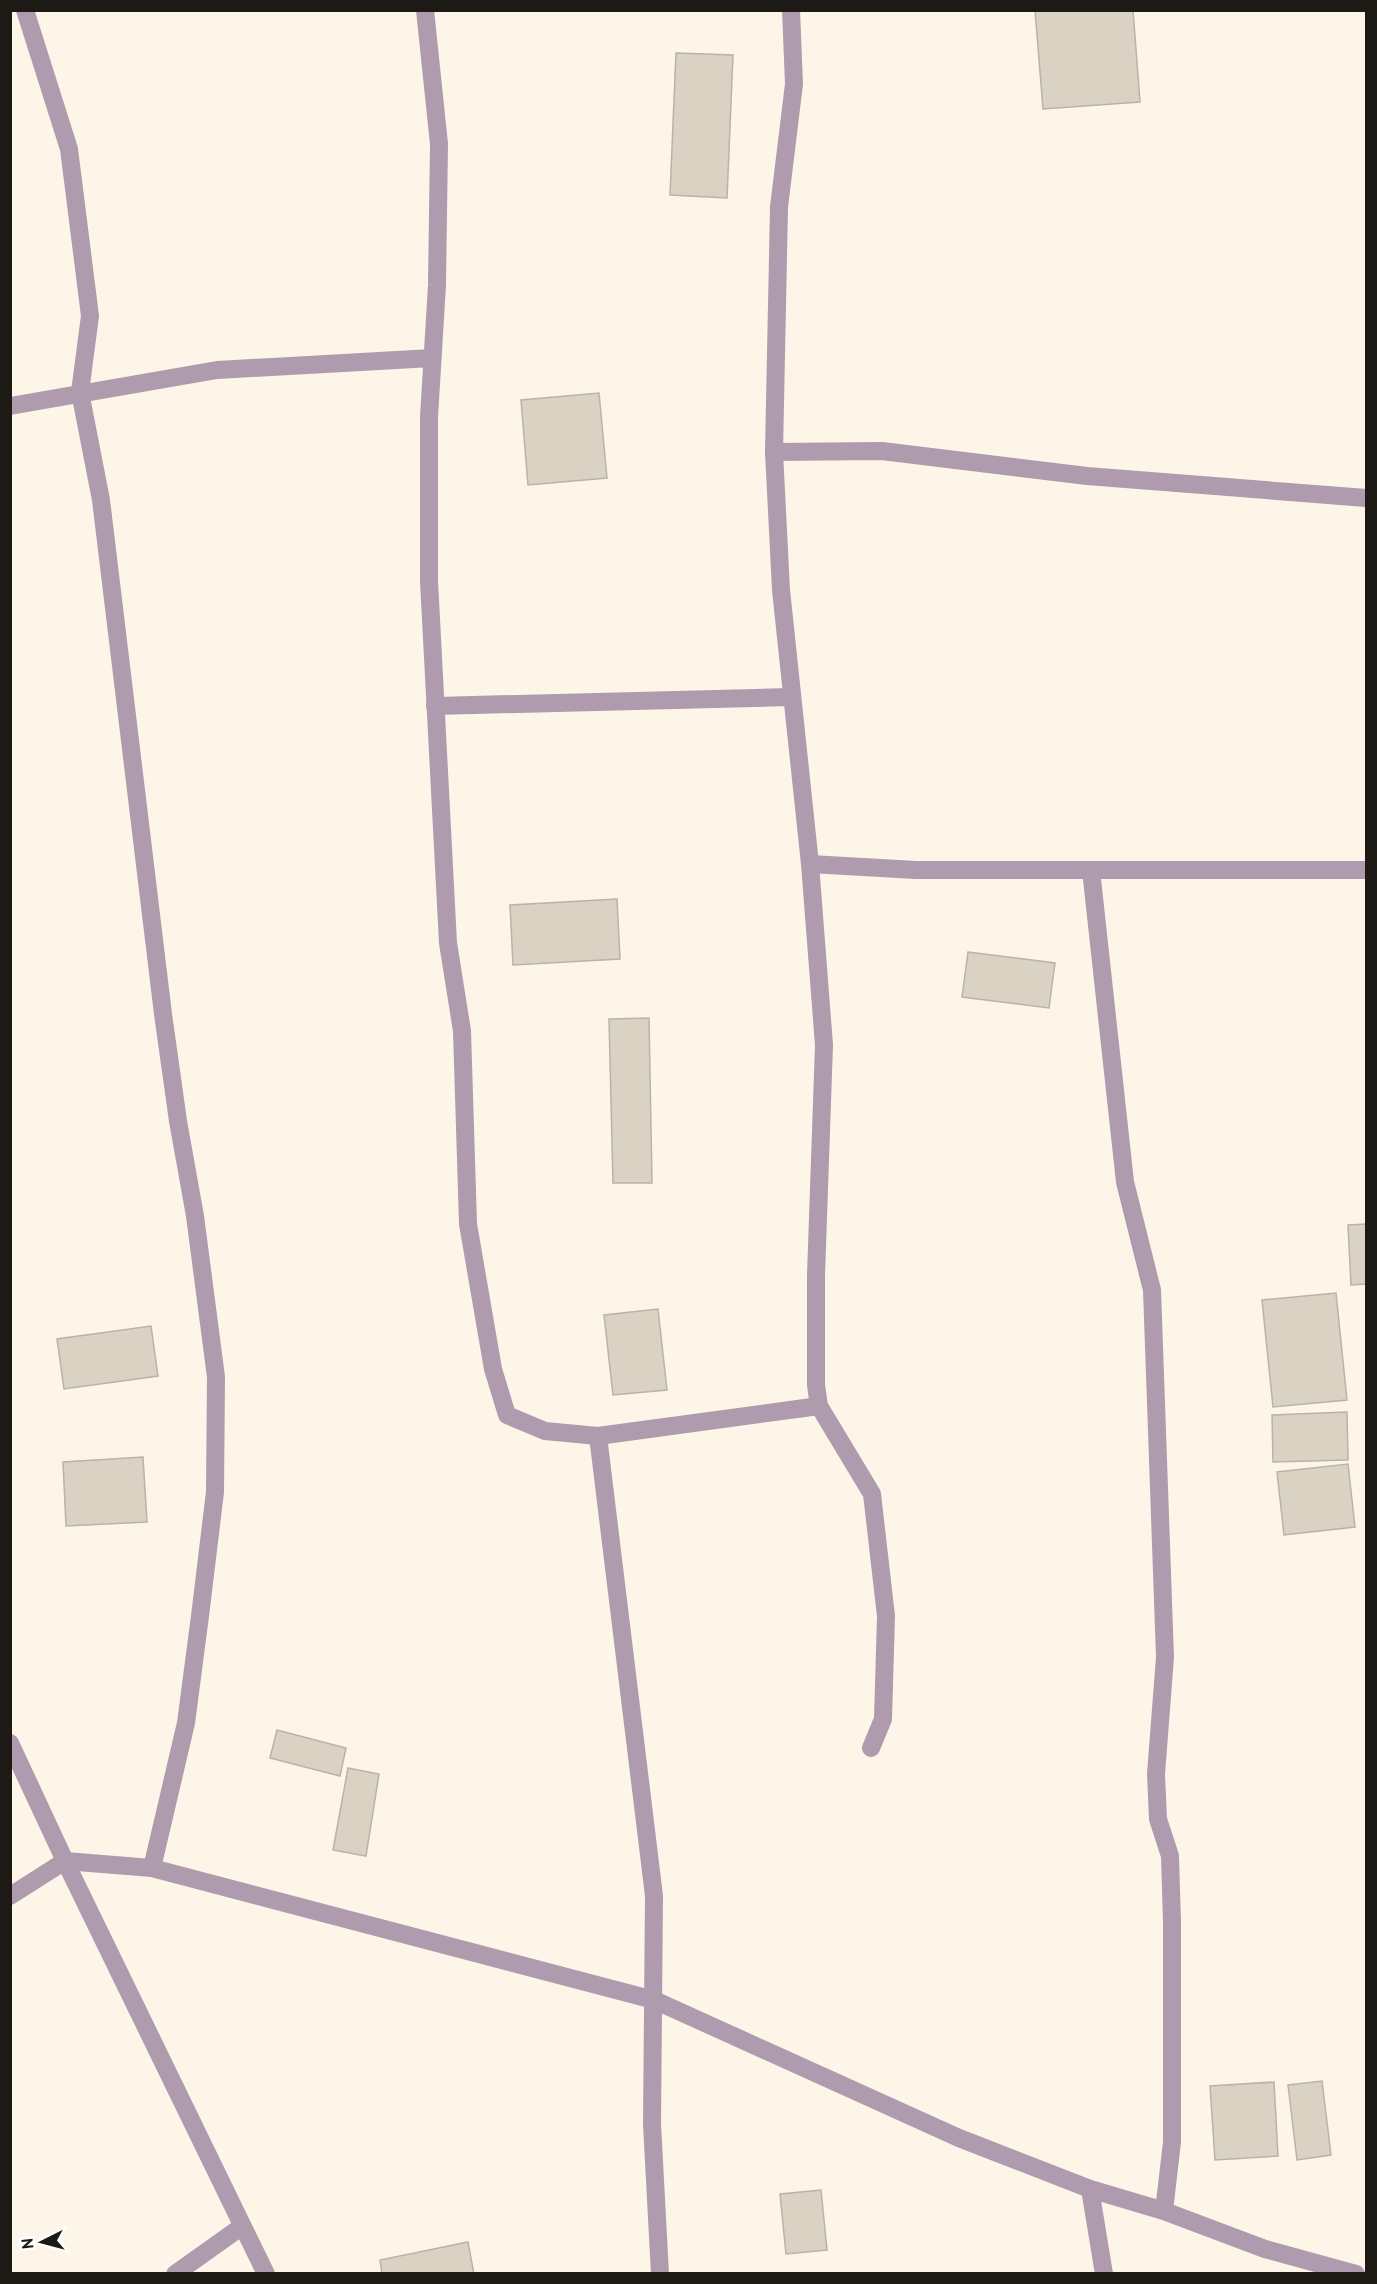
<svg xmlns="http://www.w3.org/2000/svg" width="1377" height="2284" viewBox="0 0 1377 2284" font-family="'PT Sans',sans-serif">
<rect width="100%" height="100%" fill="#fdf5e7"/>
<g fill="#dad3c4" stroke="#bab3a6" stroke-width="1.5">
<path d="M 1035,10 L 1133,10 L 1140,102 L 1043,109 Z"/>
<path d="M 676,53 L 733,55 L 727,198 L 670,195 Z"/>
<path d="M 599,393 L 607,478 L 528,485 L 521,400 Z"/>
<path d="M 617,899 L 620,959 L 513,965 L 510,905 Z"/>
<path d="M 968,952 L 1055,963 L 1049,1008 L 962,997 Z"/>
<path d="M 649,1018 L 652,1183 L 613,1183 L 609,1019 Z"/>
<path d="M 1366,1224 L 1366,1284 L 1351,1285 L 1348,1225 Z"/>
<path d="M 1336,1293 L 1347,1400 L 1273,1407 L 1262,1300 Z"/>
<path d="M 658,1309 L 667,1390 L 613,1395 L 604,1315 Z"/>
<path d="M 151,1326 L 158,1376 L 64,1389 L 57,1339 Z"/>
<path d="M 1347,1412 L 1348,1460 L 1273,1462 L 1272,1415 Z"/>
<path d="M 143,1457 L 147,1522 L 66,1526 L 63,1462 Z"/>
<path d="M 1348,1464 L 1355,1527 L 1284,1535 L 1277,1472 Z"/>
<path d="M 277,1730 L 346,1748 L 340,1776 L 270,1758 Z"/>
<path d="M 348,1768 L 379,1774 L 366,1856 L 333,1850 Z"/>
<path d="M 1322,2081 L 1331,2155 L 1297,2160 L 1288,2085 Z"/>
<path d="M 1274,2082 L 1278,2156 L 1215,2160 L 1210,2086 Z"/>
<path d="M 821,2190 L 827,2250 L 786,2254 L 780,2194 Z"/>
<path d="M 468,2242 L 474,2274 L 382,2274 L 380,2260 Z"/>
</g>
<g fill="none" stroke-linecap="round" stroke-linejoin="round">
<g stroke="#ae9bae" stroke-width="18">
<path d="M 25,10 L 69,149 L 90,316 L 80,392 L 101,500 L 163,1014 L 178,1121 L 195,1216 L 216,1377 L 215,1492 L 200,1616 L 186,1723 L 152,1868"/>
<path d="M 425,10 L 439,144 L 437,285 L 429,417 L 429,581 L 448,943 L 462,1031 L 468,1224 L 493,1369 L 507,1415 L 545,1431 L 598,1436 L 819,1406"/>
<path d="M 791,10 L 794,84 L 779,207 L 774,452 L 781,590 L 810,864 L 824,1045 L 816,1275 L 816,1385 L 819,1406 L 872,1494 L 886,1616 L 883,1719 L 871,1748"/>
<path d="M 10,406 L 217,370 L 432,358"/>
<path d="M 774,452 L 882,451 L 1087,476 L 1366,498"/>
<path d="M 435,706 L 790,697"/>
<path d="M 810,864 L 916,870 L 1366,870"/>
<path d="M 1091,870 L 1125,1182 L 1152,1290 L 1165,1657 L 1156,1774 L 1158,1819 L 1170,1856 L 1172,1922 L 1172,2142 L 1164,2211"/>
<path d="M 598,1436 L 654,1896 L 652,2124 L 660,2274"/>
<path d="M 10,1743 L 65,1861 L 266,2274"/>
<path d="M 10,1896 L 65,1861 L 152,1868 L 654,2000 L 959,2138 L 1090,2189 L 1164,2211 L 1265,2249 L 1356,2274"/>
<path d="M 1090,2189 L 1104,2274"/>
<path d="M 175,2274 L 241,2227"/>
</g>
</g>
<rect width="1377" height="2284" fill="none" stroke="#1d1a15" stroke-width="24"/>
<g transform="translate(42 2242) rotate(264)" stroke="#ffffff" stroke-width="4.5" paint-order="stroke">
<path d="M0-4.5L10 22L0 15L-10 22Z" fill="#1d1a15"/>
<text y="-9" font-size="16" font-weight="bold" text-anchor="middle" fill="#1d1a15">N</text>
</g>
</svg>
